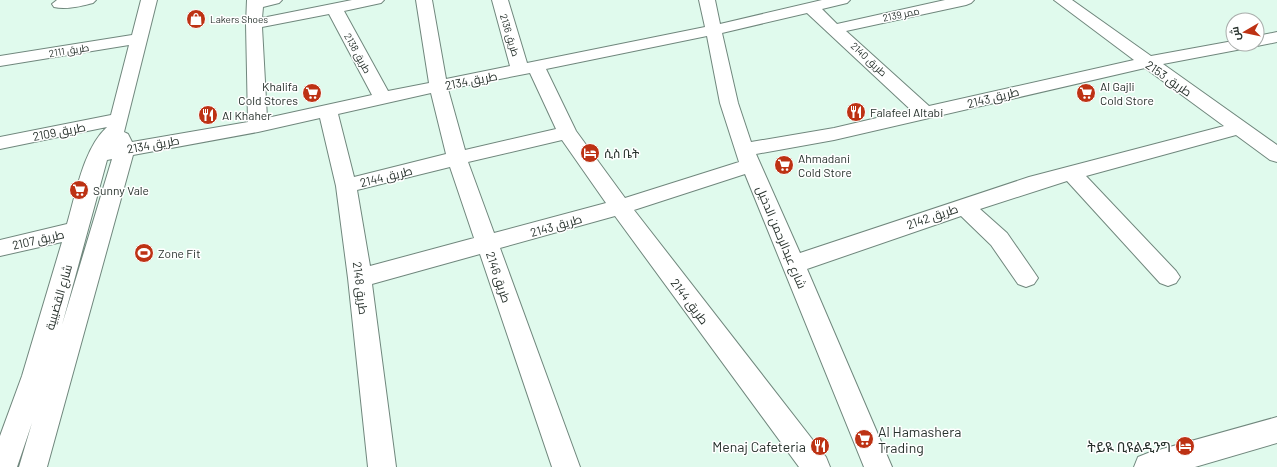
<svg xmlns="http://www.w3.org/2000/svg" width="1277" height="467" viewBox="0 0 1277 467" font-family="Barlow,Cairo,'Noto Sans Ethiopic',sans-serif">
<rect width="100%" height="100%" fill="#e0faed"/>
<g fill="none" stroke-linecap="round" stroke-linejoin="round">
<g stroke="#70877d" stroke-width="2">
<g id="minor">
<path d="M 96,0 L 93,3 C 82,6 66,10 54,7 L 52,4 L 57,0 Z"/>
<path d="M 141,0 L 157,0 L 124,132 L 128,134 L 132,142 L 248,122 L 246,24 L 247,0 L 282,0 L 279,3 L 263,7 L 262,18 L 352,0 L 384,0 L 381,3 L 344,11 L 388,91 L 429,83 L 416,0 L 432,0 L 446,79 L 510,66 L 492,0 L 508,0 L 527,63 L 705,27 L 699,0 L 715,0 L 720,24 L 822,0 L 850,0 L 847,3 L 822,9 L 837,24 L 945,0 L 974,0 L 971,3 L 966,5 L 846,31 L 929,106 L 1134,60 L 1054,0 L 1072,0 L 1151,56 L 1233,41 L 1233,44 L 1250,44 L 1248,48 L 1242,49 L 1163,64 L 1277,145 L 1277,162 L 1270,160 L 1236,135 L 1086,176 L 1176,271 L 1180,277 L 1176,283 L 1168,286 L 1160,283 L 1067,181 L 980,209 L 1007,233 L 1034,272 L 1038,278 L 1034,284 L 1026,287 L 1018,284 L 991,245 L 961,216 L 807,269 L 892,467 L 864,467 L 745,174 L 634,210 L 826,457 L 830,467 L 799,467 L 615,216 L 500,248 L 580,467 L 552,467 L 480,254 L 372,284 L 396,467 L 368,467 L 348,278 L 336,186 L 320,118 L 258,132 L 133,155 L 47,467 L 19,467 L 32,423 L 17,467 L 0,467 L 0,436 L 22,376 L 62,242 L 0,256 L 0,240 L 67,224 C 76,194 83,149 107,127 L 0,149 L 0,137 L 111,115 L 129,45 L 0,66 L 0,56 L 132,35 ZM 807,13 L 911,110 L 834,128 L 751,142 L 738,103 L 722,33 ZM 329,14 L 372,95 L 267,118 L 262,27 ZM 707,36 L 720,103 L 739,162 L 625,198 L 576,131 L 546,69 ZM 1145,68 L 1224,126 L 1029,177 L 800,253 L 756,154 L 834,140 ZM 530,73 L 556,129 L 465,150 L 448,89 ZM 431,93 L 446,154 L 354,177 L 338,114 ZM 562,140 L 606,203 L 494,233 L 468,162 ZM 112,159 L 62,325 L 107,160 ZM 450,167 L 474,238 L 370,266 L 357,190 Z"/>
<path d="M 1277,32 L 1277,42 L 1257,46 L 1251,44 L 1257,44 L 1257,36 Z"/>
<path d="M 1277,417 L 1277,443 L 1195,467 L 1134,467 L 1138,457 L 1148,453 Z"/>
</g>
</g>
<use href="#minor" fill="#fff" fill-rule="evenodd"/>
</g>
<defs>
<g id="shop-disc" transform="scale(1)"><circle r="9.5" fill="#bd3214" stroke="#fff"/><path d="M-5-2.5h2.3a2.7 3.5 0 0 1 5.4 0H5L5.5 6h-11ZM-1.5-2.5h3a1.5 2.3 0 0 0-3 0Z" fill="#fff"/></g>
<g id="supermarket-disc" transform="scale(1)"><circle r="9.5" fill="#bd3214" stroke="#fff"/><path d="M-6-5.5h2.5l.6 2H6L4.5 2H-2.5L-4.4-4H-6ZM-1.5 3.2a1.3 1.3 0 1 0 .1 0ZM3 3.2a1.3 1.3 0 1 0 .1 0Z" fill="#fff"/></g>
<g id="restaurant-disc" transform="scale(1)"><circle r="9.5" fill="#bd3214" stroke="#fff"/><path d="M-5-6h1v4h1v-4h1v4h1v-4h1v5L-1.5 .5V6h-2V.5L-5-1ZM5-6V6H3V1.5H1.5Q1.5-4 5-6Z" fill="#fff"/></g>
<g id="hotel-disc" transform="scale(1)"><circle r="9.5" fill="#bd3214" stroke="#fff"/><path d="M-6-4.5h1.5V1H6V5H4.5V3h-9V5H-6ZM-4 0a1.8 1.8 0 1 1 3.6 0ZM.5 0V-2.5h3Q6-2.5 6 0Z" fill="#fff"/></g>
<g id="stadium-disc" transform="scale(1)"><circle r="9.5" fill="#bd3214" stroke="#fff"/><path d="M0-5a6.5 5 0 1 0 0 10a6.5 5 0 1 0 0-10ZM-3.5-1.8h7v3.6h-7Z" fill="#fff"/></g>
</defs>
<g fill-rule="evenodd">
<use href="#shop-disc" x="196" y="19"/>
<use href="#supermarket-disc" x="312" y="93"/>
<use href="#supermarket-disc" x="1086" y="93"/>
<use href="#restaurant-disc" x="856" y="112"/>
<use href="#restaurant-disc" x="208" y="115"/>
<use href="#hotel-disc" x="590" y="153"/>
<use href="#supermarket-disc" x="784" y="165"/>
<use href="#supermarket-disc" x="79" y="190"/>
<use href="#stadium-disc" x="144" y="253"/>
<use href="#supermarket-disc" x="864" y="439"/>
<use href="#restaurant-disc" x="820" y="446"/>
<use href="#hotel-disc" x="1185" y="446"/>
</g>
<g text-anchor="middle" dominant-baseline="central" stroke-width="3" stroke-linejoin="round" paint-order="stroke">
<g font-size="10" fill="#28322d" stroke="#fff">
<text transform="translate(901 14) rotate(-12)">ممر 2139</text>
<text transform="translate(510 35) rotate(73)">طريق 2136</text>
<text transform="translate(69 50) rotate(-9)">طريق 2111</text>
<text transform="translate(358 53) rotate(61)">طريق 2138</text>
<text transform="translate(869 59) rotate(43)">طريق 2140</text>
</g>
<g font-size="10" fill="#28322d" stroke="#fff" text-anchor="start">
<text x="210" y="19">Lakers Shoes</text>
</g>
<g font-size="12" fill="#28322d" stroke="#fff">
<text transform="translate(1169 78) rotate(35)">طريق 2153</text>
<text transform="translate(471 80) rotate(-11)">طريق 2134</text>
<text transform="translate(993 97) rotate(-14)">طريق 2143</text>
<text transform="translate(59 131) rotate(-11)">طريق 2109</text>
<text transform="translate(153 144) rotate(-10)">طريق 2134</text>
<text transform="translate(386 176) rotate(-14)">طريق 2144</text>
<text transform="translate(932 216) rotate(-19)">طريق 2142</text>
<text transform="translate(556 225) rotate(-16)">طريق 2143</text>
<text transform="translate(782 237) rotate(67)">شارع عبدالرحمن الدخيل</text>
<text transform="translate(38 239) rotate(-13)">طريق 2107</text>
<text transform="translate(499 277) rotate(71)">طريق 2146</text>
<text transform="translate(361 288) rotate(83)">طريق 2148</text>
<text transform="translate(58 297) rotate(-74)">شارع القضيبية</text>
<text transform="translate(690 301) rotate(53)">طريق 2144</text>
</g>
<g font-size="12" fill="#28322d" stroke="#fff" text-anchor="start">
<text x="298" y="86" text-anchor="end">Khalifa<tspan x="298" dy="14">Cold Stores</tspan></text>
<text x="1100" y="86">Al Gajli<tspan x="1100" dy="14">Cold Store</tspan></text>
<text x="870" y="112">Falafeel Altabi</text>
<text x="222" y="115">Al Khaher</text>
<text x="604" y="153">ሲስ ቤት</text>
<text x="798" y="158">Ahmadani<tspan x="798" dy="14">Cold Store</tspan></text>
<text x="93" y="190">Sunny Vale</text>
<text x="158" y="253">Zone Fit</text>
</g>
<g font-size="14" fill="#28322d" stroke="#fff" text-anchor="end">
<text x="878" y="431" text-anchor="start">Al Hamashera<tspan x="878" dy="16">Trading</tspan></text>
<text x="806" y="446">Menaj Cafeteria</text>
<text x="1171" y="446">ትይዪ ቢዩልዲንግ</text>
</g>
</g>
<g transform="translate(1245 32) rotate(261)"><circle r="19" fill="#ffffff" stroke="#a9adab"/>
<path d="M0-3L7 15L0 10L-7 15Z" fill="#bd3214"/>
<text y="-6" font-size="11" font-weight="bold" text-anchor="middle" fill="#28322d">ش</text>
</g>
</svg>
